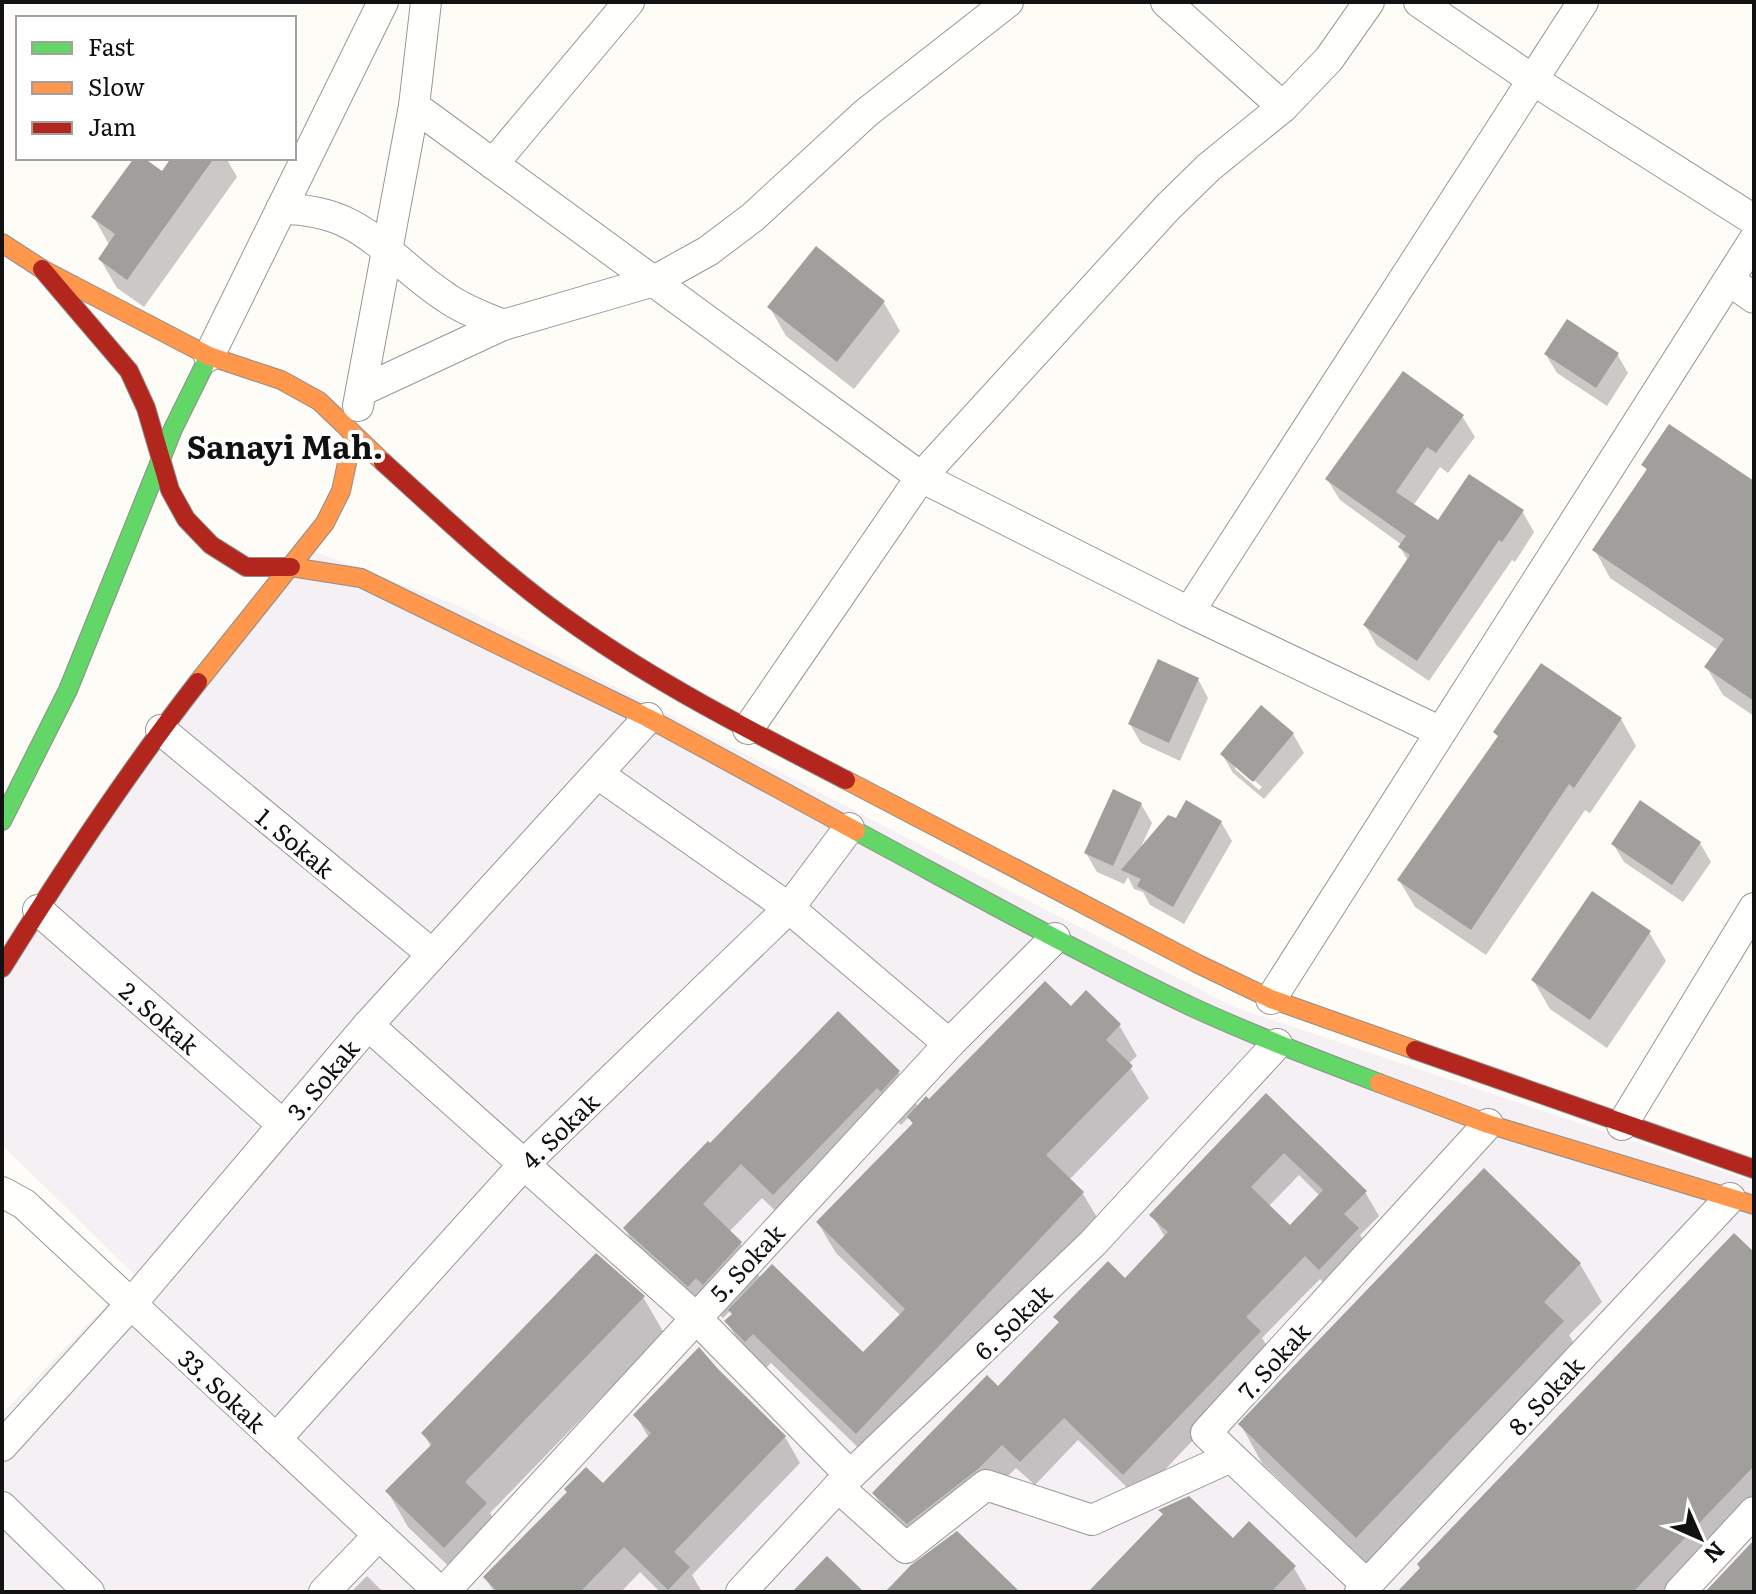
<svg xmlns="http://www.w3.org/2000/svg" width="1756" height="1594" viewBox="0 0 1756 1594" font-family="Literata,serif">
<rect width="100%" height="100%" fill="#fdfcf7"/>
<path fill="#f5f0f3" d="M 305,548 L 459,606 L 1234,1007 L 1754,1182 L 1754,1592 L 2,1592 L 2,1414 L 135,1275 L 2,1145 L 2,970 Z"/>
<g fill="#0003" fill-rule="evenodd">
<path d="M 136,158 L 141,158 L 163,174 L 174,158 L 226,158 L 237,177 L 144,307 L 117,288 L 100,259 L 110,246 L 94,218 Z"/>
<path d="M 816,249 L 884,303 L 900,331 L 854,389 L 786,336 L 770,308 Z"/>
<path d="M 1617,354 L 1628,373 L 1607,406 L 1557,373 L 1546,355 Z"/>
<path d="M 1462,416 L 1475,437 L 1448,473 L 1440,467 L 1413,506 L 1438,523 L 1522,511 L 1534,532 L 1515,562 L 1512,560 L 1429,681 L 1377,646 L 1365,625 L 1408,561 L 1400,547 L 1402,545 L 1340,500 L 1327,479 Z"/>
<path d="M 1644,465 L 1754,483 L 1754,716 L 1723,695 L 1707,668 L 1718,650 L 1610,578 L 1595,550 L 1647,471 Z"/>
<path d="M 1198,679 L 1208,698 L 1180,761 L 1141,743 L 1130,724 Z"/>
<path d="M 1621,719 L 1636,746 L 1590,813 L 1585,810 L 1486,955 L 1415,907 L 1399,880 L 1499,738 L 1495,733 Z"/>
<path d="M 1293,734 L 1304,753 L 1264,799 L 1233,773 L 1222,754 ZM 1235,764 L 1262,787 L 1259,790 L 1235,769 Z"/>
<path d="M 1141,804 L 1152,823 L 1140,849 L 1177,821 L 1221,822 L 1232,841 L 1184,924 L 1150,905 L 1143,892 L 1134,889 L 1128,877 L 1124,884 L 1097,872 L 1086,853 Z"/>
<path d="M 1700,843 L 1711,862 L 1683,902 L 1624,862 L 1613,844 Z"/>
<path d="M 1649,932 L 1666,961 L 1607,1048 L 1550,1009 L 1533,980 Z"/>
<path d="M 1071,1009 L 1119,1025 L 1137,1056 L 1128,1064 L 1149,1098 L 1069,1180 L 1083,1194 L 1101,1224 L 874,1463 L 771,1363 L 763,1371 L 745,1352 L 727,1322 L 734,1315 L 731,1310 L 723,1318 L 717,1312 L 709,1320 L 645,1263 L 625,1229 L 710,1146 L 898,1072 L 918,1107 L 929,1102 ZM 909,1117 L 914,1126 L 818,1223 L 836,1253 L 901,1316 L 863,1355 L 761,1279 L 740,1243 L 729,1232 L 762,1198 L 794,1229 L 898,1122 L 901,1125 Z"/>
<path d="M 1266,1096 L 1365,1192 L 1379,1216 L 1360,1235 L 1371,1254 L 1333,1292 L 1320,1279 L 1262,1338 L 1273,1356 L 1138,1498 L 1078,1440 L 1035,1485 L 1016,1468 L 991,1493 L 922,1547 L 888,1517 L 874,1494 L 998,1388 L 1060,1324 L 1056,1317 L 1125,1280 L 1165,1237 L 1152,1215 ZM 1299,1175 L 1320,1196 L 1290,1228 L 1268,1207 Z"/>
<path d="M 1484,1171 L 1580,1264 L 1602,1302 L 1569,1335 L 1584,1360 L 1378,1574 L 1262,1463 L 1241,1425 Z"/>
<path d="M 1754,1255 L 1754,1526 L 1691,1592 L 1400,1592 Z"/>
<path d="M 643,1297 L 664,1333 L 490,1513 L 506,1540 L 465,1582 L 408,1527 L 388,1492 L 431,1447 L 424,1434 Z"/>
<path d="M 636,1416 L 785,1437 L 800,1463 L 692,1575 L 702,1592 L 660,1592 L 640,1572 L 621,1592 L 494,1592 L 485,1577 L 603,1486 L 649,1438 Z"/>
<path d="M 1233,1540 L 1294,1568 L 1308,1592 L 1091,1592 Z"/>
<path d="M 367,1576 L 383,1592 L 351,1592 Z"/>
</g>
<g fill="#a19f9c" fill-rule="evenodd">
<path d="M 134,158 L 144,158 L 162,171 L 171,158 L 214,158 L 127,280 L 98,259 L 115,234 L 91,217 Z"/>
<path d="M 816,246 L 885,301 L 837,362 L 767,307 Z"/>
<path d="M 1567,319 L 1619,353 L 1596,388 L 1544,354 Z"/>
<path d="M 1403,371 L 1464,415 L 1436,453 L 1427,447 L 1396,492 L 1438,520 L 1469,474 L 1524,510 L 1502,542 L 1499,540 L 1417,661 L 1363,625 L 1410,555 L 1398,547 L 1406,536 L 1325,479 Z"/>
<path d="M 1669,424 L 1754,481 L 1754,701 L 1704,667 L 1724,639 L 1592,550 L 1647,469 L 1641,465 Z"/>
<path d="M 1158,659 L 1199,678 L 1169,743 L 1128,724 Z"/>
<path d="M 1541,663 L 1622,718 L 1574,788 L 1569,784 L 1471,930 L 1397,880 L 1498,736 L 1493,732 Z"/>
<path d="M 1261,705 L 1294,733 L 1253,782 L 1220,754 Z"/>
<path d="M 1113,789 L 1142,803 L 1113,866 L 1084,853 Z"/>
<path d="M 1186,800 L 1222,821 L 1173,907 L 1137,886 L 1141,879 L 1121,870 L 1168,815 L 1176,818 Z"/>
<path d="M 1640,800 L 1701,842 L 1672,885 L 1611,844 Z"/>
<path d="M 1592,891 L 1651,931 L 1590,1020 L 1531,980 Z"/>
<path d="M 1045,981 L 1071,1006 L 1086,990 L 1121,1024 L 1106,1040 L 1133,1066 L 1046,1155 L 1084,1192 L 856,1434 L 753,1334 L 745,1342 L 724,1321 L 732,1314 L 728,1310 L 772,1264 L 863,1352 L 905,1309 L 816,1222 L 913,1123 L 907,1117 L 926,1096 L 929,1099 Z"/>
<path d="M 838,1011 L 900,1071 L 881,1092 L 877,1088 L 773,1195 L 741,1164 L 703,1204 L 742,1242 L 703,1285 L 696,1278 L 688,1287 L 623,1228 L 708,1141 L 710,1143 Z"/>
<path d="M 1266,1093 L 1367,1191 L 1344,1214 L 1359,1228 L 1319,1270 L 1305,1256 L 1246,1317 L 1261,1331 L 1123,1475 L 1064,1418 L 1020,1462 L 1002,1445 L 978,1469 L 907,1524 L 872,1493 L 987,1375 L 998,1386 L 1059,1322 L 1053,1317 L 1108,1261 L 1125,1278 L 1168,1232 L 1149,1215 ZM 1284,1153 L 1323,1190 L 1290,1225 L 1251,1187 Z"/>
<path d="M 1484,1168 L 1581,1263 L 1544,1302 L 1564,1321 L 1356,1538 L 1238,1424 Z"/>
<path d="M 1734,1233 L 1754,1252 L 1754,1466 L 1633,1592 L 1397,1592 L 1420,1568 L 1417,1564 Z"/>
<path d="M 596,1253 L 645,1296 L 465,1482 L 487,1503 L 444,1548 L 385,1491 L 432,1444 L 421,1433 Z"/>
<path d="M 699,1347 L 718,1369 L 786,1436 L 674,1552 L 690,1567 L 668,1590 L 624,1547 L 580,1592 L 498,1592 L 483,1577 L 567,1492 L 564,1489 L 586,1467 L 603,1483 L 651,1433 L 633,1415 Z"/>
<path d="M 1189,1496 L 1233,1538 L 1249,1521 L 1296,1566 L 1271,1592 L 1088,1592 L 1163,1514 L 1158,1510 Z"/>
<path d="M 957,1531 L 1020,1592 L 885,1592 L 911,1565 Z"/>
<path d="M 1754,1540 L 1754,1592 L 1705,1592 Z"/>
<path d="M 827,1556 L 864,1592 L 792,1592 Z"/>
</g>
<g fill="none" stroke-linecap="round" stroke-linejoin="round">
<g stroke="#979795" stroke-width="32">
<g id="street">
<path d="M 1166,2 L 1283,107"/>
<path d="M 1419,2 L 1533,80 L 1754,220"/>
<path d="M 414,106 L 921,477 L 1189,612 L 1439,731"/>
<path d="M 493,164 L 629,2"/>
<path d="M 281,209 C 365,209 384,257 447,298 C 464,310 484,317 503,325"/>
<path d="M 1729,280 L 1754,298"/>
<path d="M 209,356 L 383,2"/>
<path d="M 361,391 L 503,325 L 654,281 L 708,251 L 753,217 L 866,113 L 1008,2"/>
<path d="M 358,406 L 414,106 L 426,2"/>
<path d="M 1189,612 L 1583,2"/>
<path d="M 748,729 L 921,477 L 1167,208 L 1209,167 L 1283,107 L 1329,59 L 1369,2"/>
<path d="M 161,730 L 432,954"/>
<path d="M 598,774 L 789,908 L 949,1044"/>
<path d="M 38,910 L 283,1125"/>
<path d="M 1271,999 L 1754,240"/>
<path d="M 368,1025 L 695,1317 L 850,1475"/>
<path d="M 1622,1125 L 1754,908"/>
<path d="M 2,1192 L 24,1204 L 440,1592"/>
<path d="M 276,1439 L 525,1163 L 789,908 L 849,828"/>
<path d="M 2,1446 L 131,1304 L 368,1025 L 648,718"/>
<path d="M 838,1487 L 906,1548 L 986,1485 L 1092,1520 L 1231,1457"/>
<path d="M 2,1507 L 89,1592"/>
<path d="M 1367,1585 L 1206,1433 L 1488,1124"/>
<path d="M 324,1592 L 379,1535"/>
<path d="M 444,1592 L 949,1044 L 1055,938"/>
<path d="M 741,1592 L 838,1487 L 1093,1243 L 1277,1044"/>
<path d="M 1360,1592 L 1730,1198"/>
<path d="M 1680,1592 L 1754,1512"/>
</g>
</g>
<g stroke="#8e8d8b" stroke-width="20">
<g id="fast">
<path d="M 2,821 L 68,690 L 173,429 L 209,356"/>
<path d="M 856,831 C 968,891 1078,953 1192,1007 C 1253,1035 1316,1059 1379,1083"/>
</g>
</g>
<g stroke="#8e8d8b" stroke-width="20">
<g id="slow">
<path d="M 2,243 L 42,269 L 209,356 L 281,380 L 319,401 L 383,462"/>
<path d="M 291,567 L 361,578 L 648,718 L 856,831"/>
<path d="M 198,682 L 325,523 L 341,491 L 353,435"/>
<path d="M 846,780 L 1198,964 L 1271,999 L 1415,1050"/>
<path d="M 1379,1083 L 1488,1124 L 1754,1205"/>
</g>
</g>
<g stroke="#8e8d8b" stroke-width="20">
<g id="jam">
<path d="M 42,269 L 129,371 L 146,408 L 170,490 L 186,519 L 211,545 L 246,567 L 291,567"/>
<path d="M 383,462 C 446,519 508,579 578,627 C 662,686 755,733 846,780"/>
<path d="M 2,968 C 63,870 127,773 198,682"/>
<path d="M 1415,1050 L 1754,1169"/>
</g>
</g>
<use href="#street" stroke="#fffffe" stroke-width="30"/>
<use href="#fast" stroke="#63d668" stroke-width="18"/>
<use href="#slow" stroke="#ff974d" stroke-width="18"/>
<use href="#jam" stroke="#b3261e" stroke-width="18"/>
</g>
<g text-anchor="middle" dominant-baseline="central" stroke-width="8" stroke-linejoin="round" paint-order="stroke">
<g font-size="24" fill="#111" stroke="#fff">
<text transform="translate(296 842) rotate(40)">1. Sokak</text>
<text transform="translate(160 1017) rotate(41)">2. Sokak</text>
<text transform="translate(322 1079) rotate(-50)">3. Sokak</text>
<text transform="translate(559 1130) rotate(-44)">4. Sokak</text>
<text transform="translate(746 1262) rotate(-47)">5. Sokak</text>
<text transform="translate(1012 1321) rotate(-44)">6. Sokak</text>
<text transform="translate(1273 1360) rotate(-48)">7. Sokak</text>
<text transform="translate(223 1390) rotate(43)">33. Sokak</text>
<text transform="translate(1545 1395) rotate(-47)">8. Sokak</text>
</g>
<g font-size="32" font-weight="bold" fill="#111" stroke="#fff">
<text x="285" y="445">Sanayi Mah.</text>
</g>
</g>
<rect width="1756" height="1594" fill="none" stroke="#111111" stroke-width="8"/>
<rect x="16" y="16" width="280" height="144" fill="#ffffff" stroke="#a0a0a0" stroke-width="2"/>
<rect x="32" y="42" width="40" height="12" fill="#63d668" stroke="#a0a0a0" stroke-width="2"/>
<text x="88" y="56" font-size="24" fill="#111111">Fast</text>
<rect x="32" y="82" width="40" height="12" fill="#ff974d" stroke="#a0a0a0" stroke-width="2"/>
<text x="88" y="96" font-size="24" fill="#111111">Slow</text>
<rect x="32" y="122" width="40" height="12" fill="#b3261e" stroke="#a0a0a0" stroke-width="2"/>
<text x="88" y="136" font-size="24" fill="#111111">Jam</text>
<g transform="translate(1700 1538) rotate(135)" stroke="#ffffff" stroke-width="6" paint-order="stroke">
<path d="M0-6L14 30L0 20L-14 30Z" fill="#111111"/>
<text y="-12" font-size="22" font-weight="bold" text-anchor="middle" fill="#111111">N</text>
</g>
</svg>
